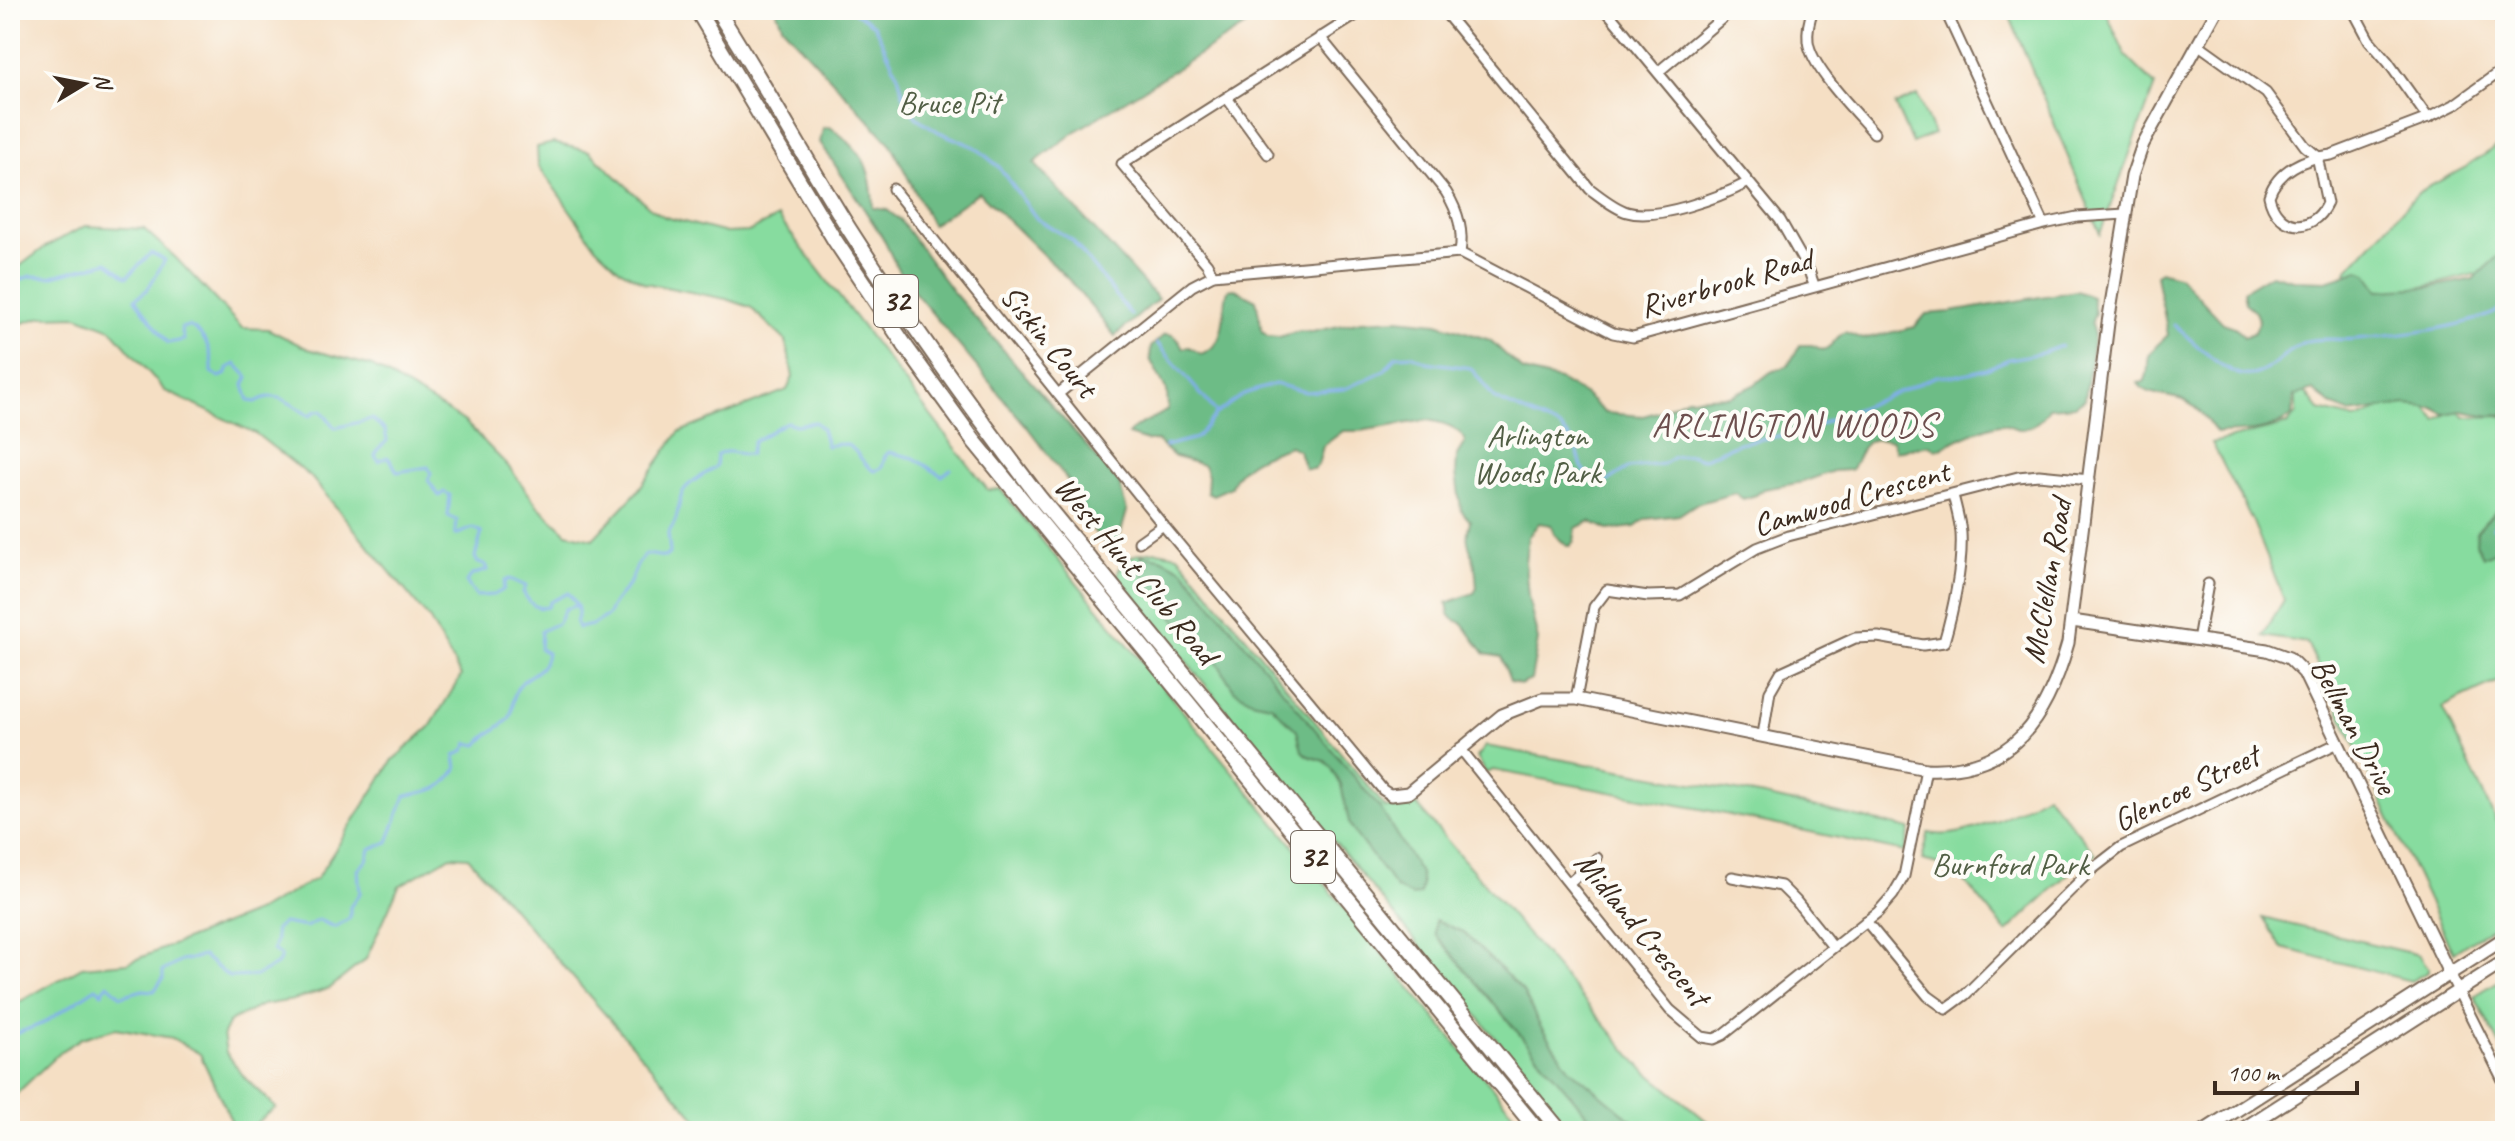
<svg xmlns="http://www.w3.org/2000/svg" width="2515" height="1141" viewBox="0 0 2515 1141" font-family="Caveat,sans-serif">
<rect width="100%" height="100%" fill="#fdfcf7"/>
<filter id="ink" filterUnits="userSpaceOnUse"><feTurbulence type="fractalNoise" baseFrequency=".0125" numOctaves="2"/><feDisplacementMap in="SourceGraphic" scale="16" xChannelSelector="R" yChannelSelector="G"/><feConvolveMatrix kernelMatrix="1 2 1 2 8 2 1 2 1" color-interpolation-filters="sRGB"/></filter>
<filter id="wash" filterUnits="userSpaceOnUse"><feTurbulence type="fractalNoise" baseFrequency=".006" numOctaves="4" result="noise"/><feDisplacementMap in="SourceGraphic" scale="32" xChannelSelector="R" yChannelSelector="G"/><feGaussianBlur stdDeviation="1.8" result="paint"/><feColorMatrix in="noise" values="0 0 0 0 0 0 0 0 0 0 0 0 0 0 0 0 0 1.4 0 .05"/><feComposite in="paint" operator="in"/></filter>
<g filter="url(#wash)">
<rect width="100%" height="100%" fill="#f5dfc4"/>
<g fill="#87dc9f" stroke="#61835e" stroke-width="2">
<path d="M 2007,10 L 2105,10 L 2126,56 L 2155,85 L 2100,234 Z"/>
<path d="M 1917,95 L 1934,134 L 1912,143 L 1895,105 Z"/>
<path d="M 2505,141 L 2505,308 L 2475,274 L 2373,300 L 2346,271 L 2419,192 L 2466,167 Z"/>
<path d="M 553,143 L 589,151 L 649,207 L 665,217 L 726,233 L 748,232 L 778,217 L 988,490 L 1000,489 L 1528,1131 L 707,1131 L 468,857 L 451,856 L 399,886 L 366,959 L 330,988 L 294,1000 L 262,1005 L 229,1022 L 223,1034 L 226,1052 L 245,1078 L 276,1108 L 245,1131 L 236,1131 L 200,1054 L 172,1038 L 116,1028 L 82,1038 L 60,1052 L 10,1100 L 10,1007 L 82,967 L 127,963 L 258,911 L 317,878 L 393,760 L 430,727 L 461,676 L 430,620 L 311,477 L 255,433 L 165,391 L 111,329 L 77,316 L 42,317 L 10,327 L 10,267 L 16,269 L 45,247 L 85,226 L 144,229 L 176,258 L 242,328 L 268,329 L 308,349 L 372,366 L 464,421 L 508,466 L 538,506 L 567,533 L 593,539 L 636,493 L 679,432 L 787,390 L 793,377 L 786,341 L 750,307 L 726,299 L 645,283 L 619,269 L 596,247 L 538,165 L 537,147 Z"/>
<path d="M 2302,388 L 2319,410 L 2356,419 L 2408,398 L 2423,403 L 2437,421 L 2457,408 L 2464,417 L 2505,416 L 2505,678 L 2442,707 L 2505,840 L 2505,919 L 2453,953 L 2307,643 L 2262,636 L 2284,600 L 2253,522 L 2212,443 L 2288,424 L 2296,413 L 2296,393 Z"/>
<path d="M 1157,551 L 1178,555 L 1386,808 L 1416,804 L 1641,1067 L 1719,1131 L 1572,1131 L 1121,582 L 1117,575 C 1123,555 1138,553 1157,551 Z"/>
<path d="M 1486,746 L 1764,796 L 1910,829 L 1905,852 L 1706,810 L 1493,770 L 1486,773 L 1477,757 Z"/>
<path d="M 2046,794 L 2096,854 L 2080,863 L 2007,932 L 1954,868 L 1922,860 L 1928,835 L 1929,833 C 1962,841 2019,812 2046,794 Z"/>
<path d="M 2263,918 L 2419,955 L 2428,967 L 2428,972 L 2411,981 L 2282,948 Z"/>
<path d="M 2505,977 L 2505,1055 L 2474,996 Z"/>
</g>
<g fill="#6dbc86" stroke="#547352" stroke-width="2">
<path d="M 776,10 L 1271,10 L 1076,131 L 1034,163 L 1158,299 L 1115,336 L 1070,281 L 979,192 L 932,225 L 891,144 L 783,27 Z"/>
<path d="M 830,127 C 864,151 872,168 873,208 L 887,210 L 900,220 L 953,292 L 1119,483 L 1127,511 L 1116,550 L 1109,548 L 1093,530 L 1072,486 L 1028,428 L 901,276 L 883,238 L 820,142 L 823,128 Z"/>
<path d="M 2505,250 L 2505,414 L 2491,416 L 2461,411 L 2445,414 L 2434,408 L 2406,405 L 2350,413 L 2333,406 L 2313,390 L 2294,396 L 2292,416 C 2269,433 2245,432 2217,433 C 2208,422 2198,407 2185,401 C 2171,394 2146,397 2138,383 L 2144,382 C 2151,369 2146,364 2149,356 C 2152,348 2162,341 2168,335 C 2165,314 2159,295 2156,274 L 2161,271 L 2180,277 L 2223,323 L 2235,327 L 2244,337 L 2255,332 L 2259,322 L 2255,311 L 2245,303 L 2243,291 L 2271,274 L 2293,280 L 2327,281 L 2359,270 L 2367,273 L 2379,290 L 2431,287 L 2473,279 Z"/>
<path d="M 1235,289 L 1256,300 L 1262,331 L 1267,336 L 1279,337 L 1300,331 L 1312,332 L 1361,321 L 1397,319 L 1437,323 L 1490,340 L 1523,371 L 1559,380 L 1585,395 L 1605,413 L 1643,416 L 1661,411 L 1687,398 L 1731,396 L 1754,385 L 1771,372 L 1788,366 L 1800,345 L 1812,345 L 1823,350 C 1833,347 1835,337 1845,332 L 1863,339 L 1915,327 L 1926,314 L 1951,312 L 2076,291 L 2092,297 L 2095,313 L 2091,324 L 2094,335 L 2085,399 L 2075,406 L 2049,408 C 2044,417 2032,430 2019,429 C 2009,427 2006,422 1995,425 C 1976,430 1958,439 1941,448 L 1935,449 L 1929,445 L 1896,451 L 1892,440 C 1861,435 1864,448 1851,470 L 1833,471 L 1803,482 L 1764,489 L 1756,495 L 1743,499 L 1735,493 L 1696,504 L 1679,515 L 1646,519 L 1635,527 L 1608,530 L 1590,521 L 1576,528 L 1574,541 L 1570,546 L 1567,546 L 1554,534 L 1551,525 L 1539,523 L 1528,537 L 1525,562 L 1528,596 L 1538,640 L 1531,680 L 1520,685 L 1510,681 L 1501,657 L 1485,654 L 1462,623 L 1453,619 L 1449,614 L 1447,603 L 1474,593 L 1477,588 C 1476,580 1476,569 1474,561 C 1468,542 1465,541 1470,521 L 1461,510 L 1456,474 L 1457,455 L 1465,442 C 1462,427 1440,422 1427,420 L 1360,431 L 1343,431 L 1323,446 L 1318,465 L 1314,469 L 1305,469 L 1299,451 L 1290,446 C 1268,453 1238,463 1231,487 L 1213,495 L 1207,492 L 1208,476 L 1204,465 L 1175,457 L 1157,441 L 1147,441 L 1128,435 C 1139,420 1155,421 1168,409 L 1167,391 L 1150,359 L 1151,347 L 1165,334 C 1176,334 1178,339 1183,348 L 1189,347 L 1201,354 C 1230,343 1220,313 1228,290 Z"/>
<path d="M 2505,500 L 2505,542 L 2490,555 L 2483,557 L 2476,543 L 2477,531 Z"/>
<path d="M 1141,555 L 1161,558 L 1183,569 L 1380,808 L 1420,873 L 1422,885 L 1420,894 L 1412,896 L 1397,889 L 1356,835 L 1349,822 L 1341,785 L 1331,767 L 1325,761 L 1308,756 L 1302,751 L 1297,731 L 1271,705 L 1255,702 L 1234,690 L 1208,647 L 1195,635 L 1185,631 L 1144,581 Z"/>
<path d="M 1435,920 L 1463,932 L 1523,991 L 1540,1026 L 1569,1068 L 1645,1131 L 1601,1131 L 1435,934 Z"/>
</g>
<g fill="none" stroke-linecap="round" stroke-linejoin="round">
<g stroke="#80afea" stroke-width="3">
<path d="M 851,10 L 874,25 L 898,75 L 906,104 L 917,118 L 939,132 L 975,147 L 998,166 L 1037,219 L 1072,240 L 1131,315"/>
<path d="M 10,283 L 31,276 L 49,277 L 108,262 L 127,277 L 151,253 L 165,260 L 147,290 L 135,299 L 168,343 L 184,340 L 181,328 L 189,326 C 206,334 213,354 212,372 L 219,377 L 227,374 L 228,368 L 236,364 L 248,377 L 244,385 L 249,401 L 256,402 C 276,388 293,406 310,416 L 315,411 L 322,411 L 335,428 L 372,419 L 385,430 L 387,441 L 378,449 L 375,456 L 379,461 L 387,457 L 391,460 L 397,472 L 428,467 L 431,473 L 428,480 L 439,496 L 444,492 L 450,495 L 448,516 L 457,520 L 455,535 L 473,528 L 482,532 L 475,557 L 478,563 L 485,564 L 487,570 L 472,575 L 466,582 L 476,596 L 494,595 L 503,590 L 505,581 L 510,579 L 526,586 L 523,592 C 530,603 534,610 548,607 L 550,602 L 568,593 C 577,604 581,609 576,623 L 578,628 L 592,625 L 608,615 C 611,602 624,593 630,582 C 636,571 636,562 646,554 L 665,557 L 670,553 L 668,533 C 681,518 676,503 684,490 C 692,479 706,475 716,466 L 717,455 C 730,447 737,456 750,454 L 753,442 L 786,422 L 796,425 L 815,422 L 822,429 L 827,446 C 832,445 837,444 842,444 C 858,445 861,466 875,471 L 882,467 L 885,456 L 889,452 L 914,458 L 942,476 L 951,469"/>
<path d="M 2174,325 C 2191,339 2222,372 2243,375 C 2269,379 2284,348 2307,341 C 2321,337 2341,341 2356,339 C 2393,336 2476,327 2505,307"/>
<path d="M 1157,343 L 1217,413"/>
<path d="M 1165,446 L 1196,438 L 1217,413 L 1244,394 L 1275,384 L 1306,392 L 1345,389 L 1384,371 L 1396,356 L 1412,355 L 1426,362 L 1471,368 L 1495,399 L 1561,428 L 1576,446 L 1582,467 L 1590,479 L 1608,481 L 1628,468 L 1663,464 L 1674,457 L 1690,455 L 1702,459 L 1739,443 L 1801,432 L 1937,376 L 1955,376 L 1986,369 L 2009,359 L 2042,353 L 2061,346"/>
<path d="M 2493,528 L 2505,512"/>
<path d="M 10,1036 L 44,1023 L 96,988 L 102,993 L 108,984 L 121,996 L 143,990 L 154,991 L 163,979 L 163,971 L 181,961 L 203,956 L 229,977 L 256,976 L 278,964 L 281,956 L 273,950 L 276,939 L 275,930 L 283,923 L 306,927 L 318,920 L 335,927 L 350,918 L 350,907 L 360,893 L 358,870 L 367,860 L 370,849 L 388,842 L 405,796 C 432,789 438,795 457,769 L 455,756 L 464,751 L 468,743 L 478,745 C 486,734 497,729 507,721 C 515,714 511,699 516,691 C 526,671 543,677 547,653 L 540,649 L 541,631 L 558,623 L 565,609 L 577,605"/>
</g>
</g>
</g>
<g filter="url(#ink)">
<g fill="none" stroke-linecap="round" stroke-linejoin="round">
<g stroke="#7c6958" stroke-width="13">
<g id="minor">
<path d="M 1443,10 L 1590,189 C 1601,197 1614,208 1627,212 C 1657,221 1720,197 1747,183"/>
<path d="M 1606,10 L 1780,220 L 1809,271 L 1814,285"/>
<path d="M 1813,10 C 1809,20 1807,30 1808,41 C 1811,68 1856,112 1874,133"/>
<path d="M 1945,10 L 2044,224"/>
<path d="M 2353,10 L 2369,40 L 2388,62 L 2428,118"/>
<path d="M 2494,10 L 2505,27"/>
<path d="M 1320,37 L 1446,192 C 1458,211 1464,230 1460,253"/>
<path d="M 2199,45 L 2266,93 L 2305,146 L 2317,156"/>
<path d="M 1658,72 L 1732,10"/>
<path d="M 1227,98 L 1268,154"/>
<path d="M 2317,156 L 2327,203 C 2312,236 2276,230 2269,196 C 2278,170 2304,158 2331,155 L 2428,118 L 2454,105 L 2505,68"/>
<path d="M 893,189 L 1163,525 L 1383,790 L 1391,795"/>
<path d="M 1213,275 L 1207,264 L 1122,164 L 1364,10"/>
<path d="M 1058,394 L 1192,286 L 1213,275 L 1460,253 L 1613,333 L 1633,337 L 2044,224 L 2077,217 L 2125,214"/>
<path d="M 1139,542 L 1163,525"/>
<path d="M 2198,640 L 2208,584"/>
<path d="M 1576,699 L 1594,607 L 1607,590 L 1648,596 L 1680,595 L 1757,548 L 1788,536 L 2018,477 L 2039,475 L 2090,480"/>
<path d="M 1763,735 L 1770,691 L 1781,672 L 1855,638 L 1878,637 L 1923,645 L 1944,642 C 1953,611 1963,565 1961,533 C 1960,521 1956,508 1953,495"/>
<path d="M 1460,748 L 1670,1010 L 1702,1037 L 1714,1039 L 1723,1035 L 1878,912 L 1893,895 L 1904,876 L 1926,769"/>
<path d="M 1732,877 L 1781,886 L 1796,901 L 1833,947"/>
<path d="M 1569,883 L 1597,858"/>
<path d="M 1866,921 L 1928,996 L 1946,1009 L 1965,995 L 2090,871 L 2121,847 L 2338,743"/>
<path d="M 2449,973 L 2505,1084"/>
</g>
</g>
<g stroke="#7c6958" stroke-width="15">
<g id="tertiary">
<path d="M 2072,621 L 2267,650 L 2289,658 L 2304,673 L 2449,973"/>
<path d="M 1391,795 L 1408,793 L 1502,715 L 1542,699 L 1576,699 L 1926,769 C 2013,773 2047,718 2068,643 L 2108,323 L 2132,176 L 2143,144 L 2217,10"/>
</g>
</g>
<g stroke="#7c6958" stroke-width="16">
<g id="secondary">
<path d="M 2204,1131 L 2505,938"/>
<path d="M 2240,1131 L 2505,961"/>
</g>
</g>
<g stroke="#7c6958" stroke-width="18">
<g id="primary">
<path d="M 697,10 L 834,239 L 906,347 L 974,441 L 1538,1131"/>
<path d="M 717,10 C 763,82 804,157 849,229 C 908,321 972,409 1039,497 L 1560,1131"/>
</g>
</g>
<use href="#minor" stroke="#fff" stroke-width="9"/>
<use href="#tertiary" stroke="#fff" stroke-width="11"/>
<use href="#secondary" stroke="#fff" stroke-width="12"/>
<use href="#primary" stroke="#fff" stroke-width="14"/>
</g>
</g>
<g text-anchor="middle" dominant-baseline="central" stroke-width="8" stroke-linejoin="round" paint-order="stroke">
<g fill="#fdfcf7" stroke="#75695f" stroke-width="2">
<rect x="874" y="275" width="44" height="52" rx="6"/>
<rect x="1291" y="831" width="44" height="52" rx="6"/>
</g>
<g font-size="30" font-weight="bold" fill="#3b2a1e">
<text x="896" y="301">32</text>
<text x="1313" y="857">32</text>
</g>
<g font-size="32" fill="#525f45" stroke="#fdfcf7">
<text x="949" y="102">Bruce Pit</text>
<text x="1537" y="435">Arlington<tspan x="1537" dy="37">Woods Park</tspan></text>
<text x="2010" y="864">Burnford Park</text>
</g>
<g font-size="32" fill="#3b2a1e" stroke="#fdfcf7">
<text transform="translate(1726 283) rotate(-16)">Riverbrook Road</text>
<text transform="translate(1049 341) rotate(51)">Siskin Court</text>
<text transform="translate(1851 498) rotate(-16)">Camwood Crescent</text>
<text transform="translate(1136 570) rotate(50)">West Hunt Club Road</text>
<text transform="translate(2047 581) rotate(-80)">McClellan Road</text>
<text transform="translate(2354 726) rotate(62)">Bellman Drive</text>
<text transform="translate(2186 788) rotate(-26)">Glencoe Street</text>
<text transform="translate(1642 929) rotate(50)">Midland Crescent</text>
</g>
<g font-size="34" letter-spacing="2" fill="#6d4f4e" stroke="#fdfcf7">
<text x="1794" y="424">ARLINGTON WOODS</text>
</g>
</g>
<rect width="2515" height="1141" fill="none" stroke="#fdfcf7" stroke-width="40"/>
<g transform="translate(84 84) rotate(80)" stroke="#fdfcf7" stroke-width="6" paint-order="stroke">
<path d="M0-6L14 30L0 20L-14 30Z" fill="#3b2a1e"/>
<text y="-12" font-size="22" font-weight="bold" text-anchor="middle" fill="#3b2a1e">N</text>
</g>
<path d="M2215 1081v12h142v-12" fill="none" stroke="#3b2a1e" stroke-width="4"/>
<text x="2227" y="1081" font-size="24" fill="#3b2a1e" stroke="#fdfcf7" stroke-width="6" paint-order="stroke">100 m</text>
</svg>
